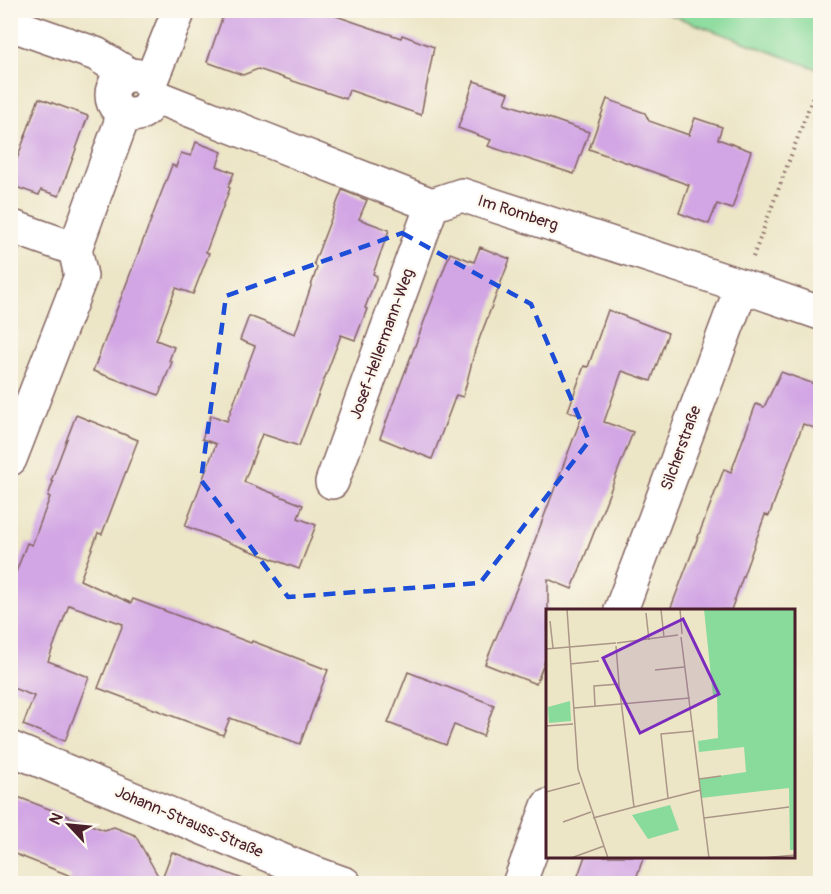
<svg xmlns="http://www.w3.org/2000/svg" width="831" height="894" viewBox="0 0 831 894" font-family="Pangolin,sans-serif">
<rect width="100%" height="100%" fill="#fbf7ec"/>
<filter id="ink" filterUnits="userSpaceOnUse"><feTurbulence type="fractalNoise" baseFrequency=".0167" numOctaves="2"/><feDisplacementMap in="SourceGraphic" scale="12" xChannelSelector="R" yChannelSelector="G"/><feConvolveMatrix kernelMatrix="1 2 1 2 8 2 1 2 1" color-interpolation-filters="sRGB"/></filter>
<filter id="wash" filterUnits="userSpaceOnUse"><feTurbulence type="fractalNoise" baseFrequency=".008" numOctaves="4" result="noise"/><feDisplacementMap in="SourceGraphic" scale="24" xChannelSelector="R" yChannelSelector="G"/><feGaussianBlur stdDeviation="1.35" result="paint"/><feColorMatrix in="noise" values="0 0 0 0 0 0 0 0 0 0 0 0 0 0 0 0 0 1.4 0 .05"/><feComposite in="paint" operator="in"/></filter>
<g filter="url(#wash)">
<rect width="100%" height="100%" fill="#ece5c6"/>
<path fill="#89db9c" stroke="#6a7d64" stroke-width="1.5" d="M 660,11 L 820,11 L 820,70 Z"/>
<g id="blocks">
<g fill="#d2a6e4">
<path d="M 225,10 L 338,10 L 336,16 L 401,38 L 402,35 L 434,47 L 421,115 L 349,90 L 346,99 L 258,69 L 243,75 L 207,62 Z"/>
<path d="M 474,81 L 509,93 L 505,103 L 589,132 L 574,174 L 488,146 L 491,140 L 458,128 Z"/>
<path d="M 39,98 L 88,116 L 59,196 L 41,190 L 39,195 L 10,185 L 10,156 L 17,159 Z"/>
<path d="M 607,99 L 645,113 L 649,121 L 689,135 L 695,118 L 722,127 L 718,139 L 751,151 L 732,209 L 717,204 L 709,224 L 679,213 L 689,185 L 589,149 Z"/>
<path d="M 196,142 L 222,152 L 217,166 L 234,173 L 228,187 L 230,188 L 206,252 L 209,253 L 193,294 L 176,288 L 156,340 L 174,347 L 169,361 L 172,362 L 159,395 L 93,371 L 172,165 L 176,167 L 181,153 L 191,156 Z"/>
<path d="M 342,190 L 367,200 L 359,219 L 389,230 L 373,274 L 377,276 L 365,308 L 367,309 L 355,340 L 341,335 L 299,446 L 262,434 L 244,482 L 303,505 L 298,518 L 316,525 L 299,569 L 185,526 L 216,444 L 202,439 L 211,415 L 227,421 L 255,346 L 240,340 L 249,316 L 295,334 L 317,268 L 314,263 Z"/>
<path d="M 480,247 L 510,259 L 475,350 L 463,397 L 456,395 L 432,459 L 380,438 L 450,253 L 474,262 Z"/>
<path d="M 608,310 L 668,333 L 651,381 L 622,371 L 604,422 L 633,432 L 572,589 L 548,579 L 548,653 L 536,684 L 485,664 L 518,585 L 582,416 L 568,411 L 584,366 L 588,367 Z"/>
<path d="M 781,372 L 820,386 L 820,430 L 803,424 L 769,516 L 765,515 L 731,610 L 670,610 L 724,469 L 731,472 L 756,404 L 764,407 Z"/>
<path d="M 76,415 L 138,440 L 102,534 L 98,533 L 80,580 L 131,603 L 133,599 L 251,643 L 252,641 L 328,670 L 300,744 L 230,718 L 223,735 L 98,688 L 123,624 L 69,605 L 48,661 L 89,677 L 65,741 L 23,725 L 34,696 L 10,687 L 10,588 L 27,543 L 32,545 L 50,497 L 48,496 L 53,482 L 51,481 Z"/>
<path d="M 408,672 L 494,705 L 483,736 L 454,725 L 446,745 L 388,723 Z"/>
<path d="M 10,794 L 104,830 L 114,827 L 135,835 L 161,881 L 172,852 L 248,881 L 248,884 L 69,884 L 71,876 L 10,852 Z"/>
<path d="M 585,856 L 644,856 L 634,884 L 575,884 Z"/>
</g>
</g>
</g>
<g filter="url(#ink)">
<use href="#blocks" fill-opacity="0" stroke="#836461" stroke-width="1.5"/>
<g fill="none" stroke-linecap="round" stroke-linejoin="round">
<g stroke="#836461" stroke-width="36">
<g id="minor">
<path d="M 10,24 L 96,54 L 128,74"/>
<circle cx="132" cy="95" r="20"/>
<path d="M 150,83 L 179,10"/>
<path d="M 154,96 L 432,205 L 462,195 L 742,286 L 820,313"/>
<path d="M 10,226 L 75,249"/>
<path d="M 10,459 L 81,276 L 75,249 L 124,114"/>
<path d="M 332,482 L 432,205"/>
<path d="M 621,610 L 742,286"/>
<path d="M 10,748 L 300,868 L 294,884"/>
<path d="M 300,868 L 345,884"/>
<path d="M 519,884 L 548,806"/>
</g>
</g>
<path stroke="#836461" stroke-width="4" stroke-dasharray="1.5 4.5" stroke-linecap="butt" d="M 753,257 L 820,78"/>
<use href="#minor" stroke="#fff" stroke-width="33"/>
</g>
</g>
<path fill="none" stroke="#1d4ed8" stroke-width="4.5" stroke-dasharray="12 8" stroke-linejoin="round" d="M 402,233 L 531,304 L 589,441 L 480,583 L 288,597 L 201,480 L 226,296 Z"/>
<g text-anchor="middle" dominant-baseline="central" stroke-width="4.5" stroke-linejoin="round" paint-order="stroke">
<g font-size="16" fill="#4a1f2b" stroke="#fbf7ec">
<text transform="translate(518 213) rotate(18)">Im Romberg</text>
<text transform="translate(382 344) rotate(-70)">Josef-Hellermann-Weg</text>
<text transform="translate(681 448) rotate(-70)">Silcherstraße</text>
<text transform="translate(189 822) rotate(23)">Johann-Strauss-Straße</text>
</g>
</g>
<g transform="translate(546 609)">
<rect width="249" height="249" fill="#ece5c6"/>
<path d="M 158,0 L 249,0 L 249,241 L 244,241 L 243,179 L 155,189 L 153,170 L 200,163 L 198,138 L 153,143 L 152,132 L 172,129 L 171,87 L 167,87 ZM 24,92 L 25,112 L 3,114 L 2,98 ZM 124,196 L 133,221 L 102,230 L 86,206 Z" fill="#89db9c"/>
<path fill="none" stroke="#ab9688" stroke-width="1.5" d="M 21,0 L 32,160 L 62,249M 134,0 L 136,25M 115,1 L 118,28M 100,4 L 103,31M 4,12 L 7,39M 135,28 L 163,249M 71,34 L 132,26M 0,40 L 70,34M 24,55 L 53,52M 109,61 L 138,58M 73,75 L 88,198 L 155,181M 49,97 L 48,77 L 73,75 L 70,37M 28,99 L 144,89M 0,117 L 27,115M 153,170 L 175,167M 0,183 L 34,174M 122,189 L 115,125 L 148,122M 47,209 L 88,198M 158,209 L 243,198M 17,213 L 45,203M 25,249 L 58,237M 216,249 L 249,246"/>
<path fill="#7b2cbf" fill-opacity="0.15" stroke="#7b2cbf" stroke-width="3" d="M 137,10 L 173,85 L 94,124 L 57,49 Z"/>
<rect width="249" height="249" fill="none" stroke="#4a1f2b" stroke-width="3"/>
</g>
<rect width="831" height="894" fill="none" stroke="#fbf7ec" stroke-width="36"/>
<g transform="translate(69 825) rotate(296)" stroke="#fbf7ec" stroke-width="4.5" paint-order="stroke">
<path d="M0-4.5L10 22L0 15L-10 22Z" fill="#4a1f2b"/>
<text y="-9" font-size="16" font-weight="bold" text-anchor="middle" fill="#4a1f2b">N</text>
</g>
</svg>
